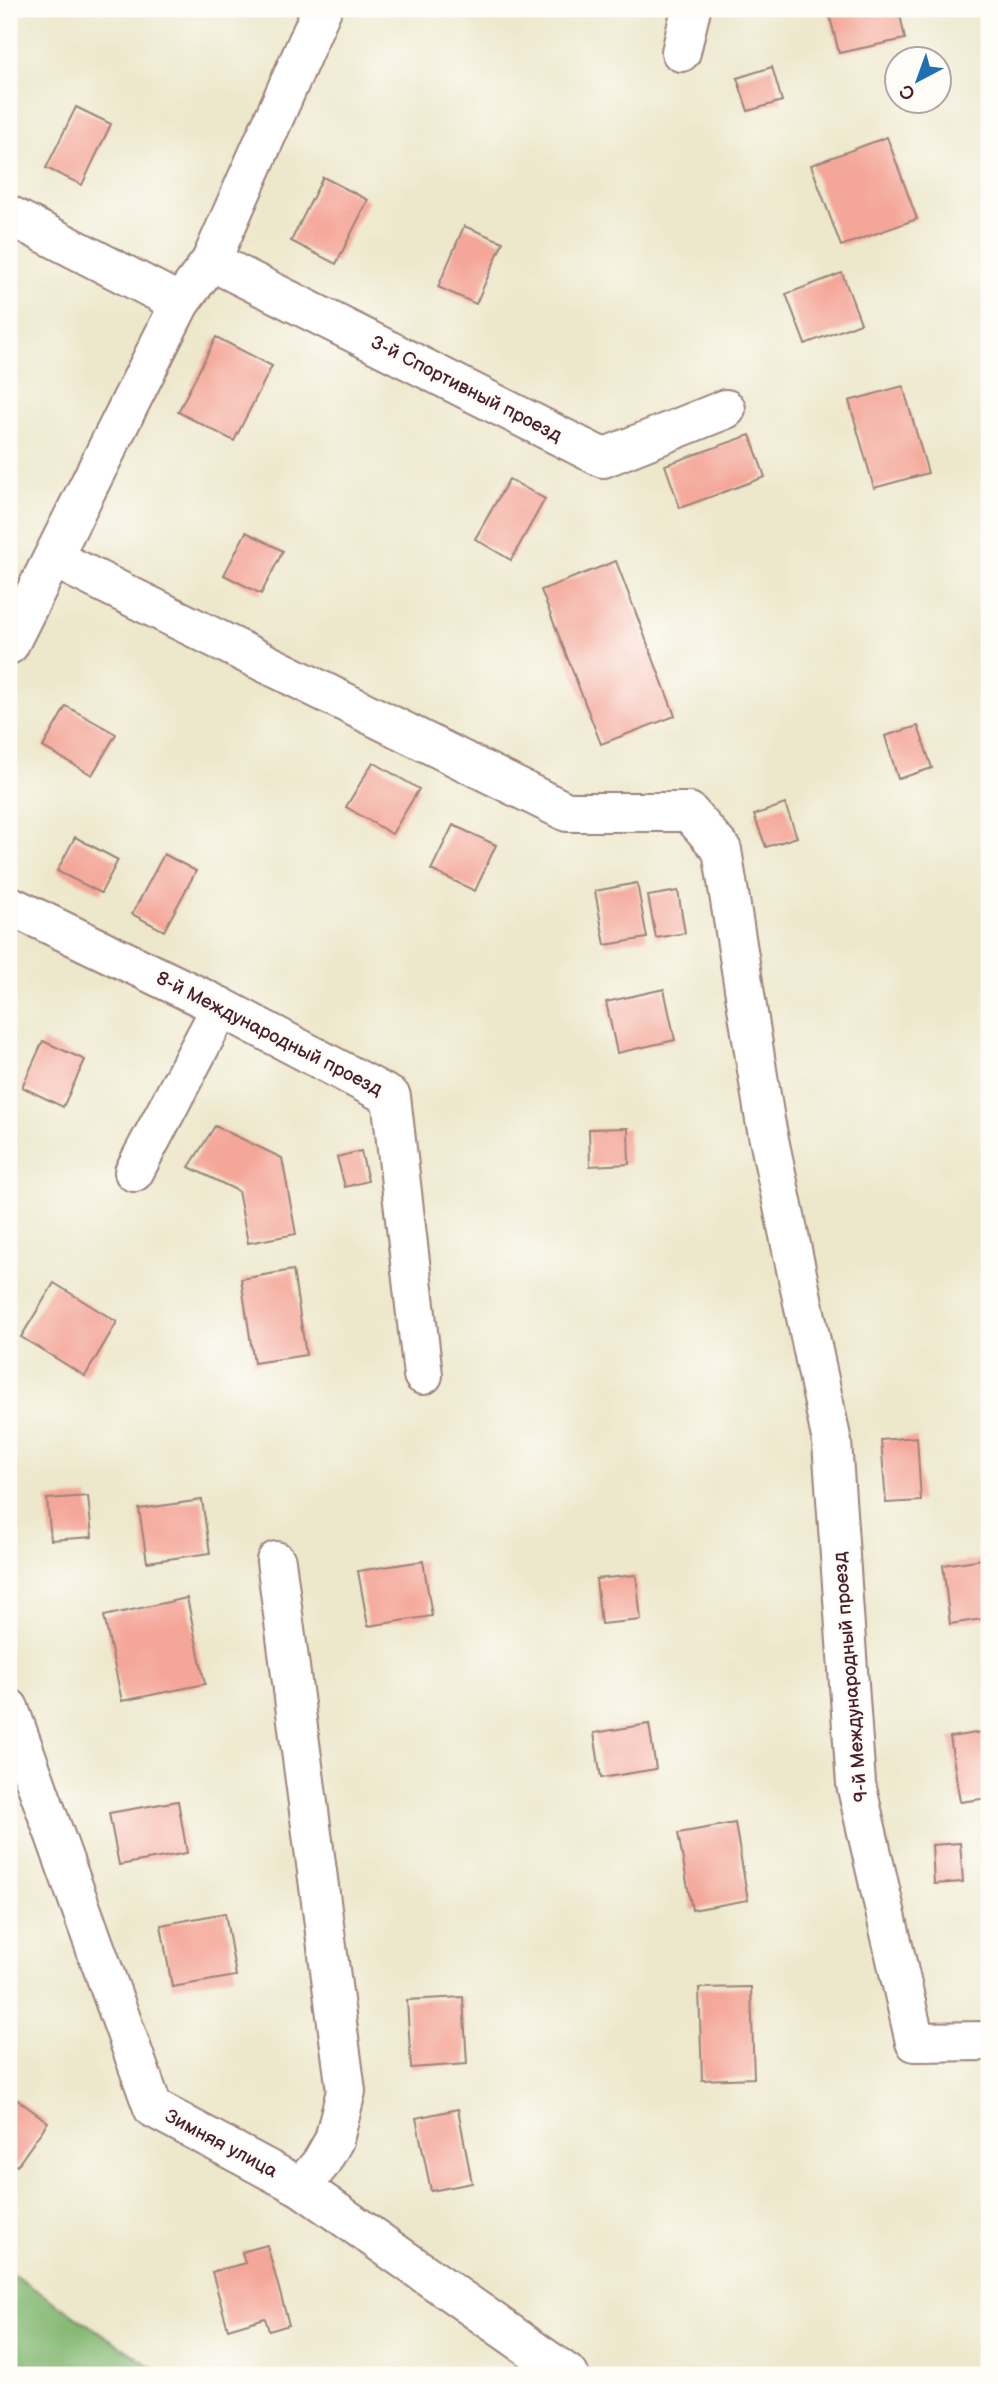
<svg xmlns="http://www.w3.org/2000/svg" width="998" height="2384" viewBox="0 0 998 2384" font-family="'Balsamiq Sans',sans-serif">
<rect width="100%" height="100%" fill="#fdfcf7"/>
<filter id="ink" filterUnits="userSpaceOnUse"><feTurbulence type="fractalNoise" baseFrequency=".0143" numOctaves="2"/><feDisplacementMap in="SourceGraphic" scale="14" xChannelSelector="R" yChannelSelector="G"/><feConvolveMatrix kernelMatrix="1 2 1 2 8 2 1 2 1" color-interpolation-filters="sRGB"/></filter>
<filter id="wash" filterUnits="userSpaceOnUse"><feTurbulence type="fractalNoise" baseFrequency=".00686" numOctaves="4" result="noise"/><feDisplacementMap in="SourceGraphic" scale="28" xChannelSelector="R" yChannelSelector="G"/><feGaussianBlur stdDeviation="1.57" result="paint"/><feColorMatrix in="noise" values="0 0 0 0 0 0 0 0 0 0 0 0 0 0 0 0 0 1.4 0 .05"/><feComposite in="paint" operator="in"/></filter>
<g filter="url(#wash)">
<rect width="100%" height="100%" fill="#ede7cb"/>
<path fill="#86b974" stroke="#686c50" stroke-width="2" d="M 9,2272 L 164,2375 L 9,2375 Z"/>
<g id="blocks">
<g fill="#f4a698">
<path d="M 828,9 L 899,9 L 905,39 L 839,53 Z"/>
<path d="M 772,67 L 782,101 L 748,111 L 737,78 Z"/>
<path d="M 76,107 L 111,124 L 82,185 L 46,168 Z"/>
<path d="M 887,137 L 917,219 L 841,246 L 811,165 Z"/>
<path d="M 323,177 L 368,200 L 336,264 L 291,241 Z"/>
<path d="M 464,226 L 503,242 L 476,304 L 438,287 Z"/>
<path d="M 842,273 L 861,323 L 805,344 L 786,294 Z"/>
<path d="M 216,337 L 272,366 L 234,441 L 178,412 Z"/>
<path d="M 903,386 L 928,473 L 874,488 L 849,401 Z"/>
<path d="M 750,435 L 765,477 L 680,508 L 665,465 Z"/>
<path d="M 509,479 L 545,499 L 511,560 L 475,539 Z"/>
<path d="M 246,532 L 283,551 L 261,594 L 224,575 Z"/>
<path d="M 616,561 L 675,716 L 601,744 L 541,590 Z"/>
<path d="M 66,706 L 116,734 L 92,775 L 43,747 Z"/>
<path d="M 918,726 L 932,768 L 898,779 L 885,736 Z"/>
<path d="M 373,762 L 419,789 L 392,834 L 346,807 Z"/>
<path d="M 785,804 L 797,837 L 766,847 L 754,815 Z"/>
<path d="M 453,825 L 496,845 L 475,891 L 431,870 Z"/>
<path d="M 75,837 L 118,860 L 101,893 L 57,871 Z"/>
<path d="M 164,854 L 196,871 L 164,931 L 132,914 Z"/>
<path d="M 637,883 L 647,938 L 605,945 L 595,891 Z"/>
<path d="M 678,891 L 685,933 L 656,938 L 648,896 Z"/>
<path d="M 664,989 L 675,1040 L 617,1053 L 606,1002 Z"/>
<path d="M 43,1041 L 85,1060 L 63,1107 L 22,1087 Z"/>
<path d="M 215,1126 L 282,1158 L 296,1234 L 248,1243 L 238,1191 L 189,1167 Z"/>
<path d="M 628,1128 L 629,1164 L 590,1166 L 589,1129 Z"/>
<path d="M 361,1151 L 368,1181 L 345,1187 L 337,1157 Z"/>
<path d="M 293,1270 L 306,1355 L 254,1363 L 241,1279 Z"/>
<path d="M 54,1283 L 117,1322 L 85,1376 L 21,1337 Z"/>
<path d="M 917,1437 L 921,1501 L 886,1503 L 881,1440 Z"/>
<path d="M 88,1496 L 92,1537 L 51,1540 L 47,1499 Z"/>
<path d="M 202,1500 L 210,1553 L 147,1562 L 139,1509 Z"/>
<path d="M 989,1558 L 989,1618 L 950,1624 L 943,1565 Z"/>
<path d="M 423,1561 L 432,1616 L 368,1626 L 358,1571 Z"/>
<path d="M 636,1575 L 641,1620 L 601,1624 L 596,1579 Z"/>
<path d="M 187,1598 L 205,1684 L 122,1701 L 104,1616 Z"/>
<path d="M 649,1724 L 656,1769 L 601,1778 L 594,1733 Z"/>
<path d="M 989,1731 L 989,1798 L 960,1802 L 950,1737 Z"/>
<path d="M 178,1801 L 187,1853 L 119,1865 L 109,1813 Z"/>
<path d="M 735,1823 L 748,1900 L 692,1910 L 678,1833 Z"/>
<path d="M 960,1843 L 963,1882 L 934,1884 L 932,1845 Z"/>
<path d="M 225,1913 L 236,1976 L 172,1987 L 161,1925 Z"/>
<path d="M 989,1923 L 989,1971 L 987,1971 L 982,1924 Z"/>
<path d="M 751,1987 L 754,2078 L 702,2080 L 699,1988 Z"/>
<path d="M 463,1997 L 467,2064 L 411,2068 L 407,2000 Z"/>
<path d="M 15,2098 L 48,2122 L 17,2166 L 9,2160 L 9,2106 Z"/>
<path d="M 458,2109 L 472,2183 L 431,2191 L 416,2118 Z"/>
<path d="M 267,2245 L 289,2325 L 269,2331 L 265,2318 L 228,2329 L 212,2272 L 245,2263 L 242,2252 Z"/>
</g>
</g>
</g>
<g filter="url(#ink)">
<use href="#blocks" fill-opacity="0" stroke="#9c837b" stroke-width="2"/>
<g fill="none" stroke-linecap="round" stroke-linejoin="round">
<g stroke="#9c837b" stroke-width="42">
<g id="minor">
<path d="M 681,52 L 691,9"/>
<path d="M 9,215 L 180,303"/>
<path d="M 211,261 L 603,458 L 726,409"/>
<path d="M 53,558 L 567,812 L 689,812 L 722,850 L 765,1120 L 832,1442 L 856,1784 L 915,2042 L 989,2041"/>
<path d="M 9,645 L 180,303 L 211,261 L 322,9"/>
<path d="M 9,905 L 221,1007 L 391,1097 L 423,1375"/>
<path d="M 134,1172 L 221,1007"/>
<path d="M 276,1561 L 346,2091 L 334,2140 L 321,2163 L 301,2187"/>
<path d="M 9,1708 L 153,2108 L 301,2187 L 569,2375"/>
</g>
</g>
<use href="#minor" stroke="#fff" stroke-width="38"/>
</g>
</g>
<g text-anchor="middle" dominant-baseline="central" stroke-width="5" stroke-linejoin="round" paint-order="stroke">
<g font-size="19" fill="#4a1f2b" stroke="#fdfcf7">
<text transform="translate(466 389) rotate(27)">3-й Спортивный проезд</text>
<text transform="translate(269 1034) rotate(27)">8-й Международный проезд</text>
<text transform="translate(851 1677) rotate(-95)">9-й Международный проезд</text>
<text transform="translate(221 2144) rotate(28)">Зимняя улица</text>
</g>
</g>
<rect width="998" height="2384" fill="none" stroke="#fdfcf7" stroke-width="35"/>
<g transform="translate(918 80) rotate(221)"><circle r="33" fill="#fdfcf7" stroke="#b5a4a5" stroke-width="2"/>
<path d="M0-5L12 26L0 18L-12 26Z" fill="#1f6fb2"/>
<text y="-10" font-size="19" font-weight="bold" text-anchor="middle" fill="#4a1f2b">С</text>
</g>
</svg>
